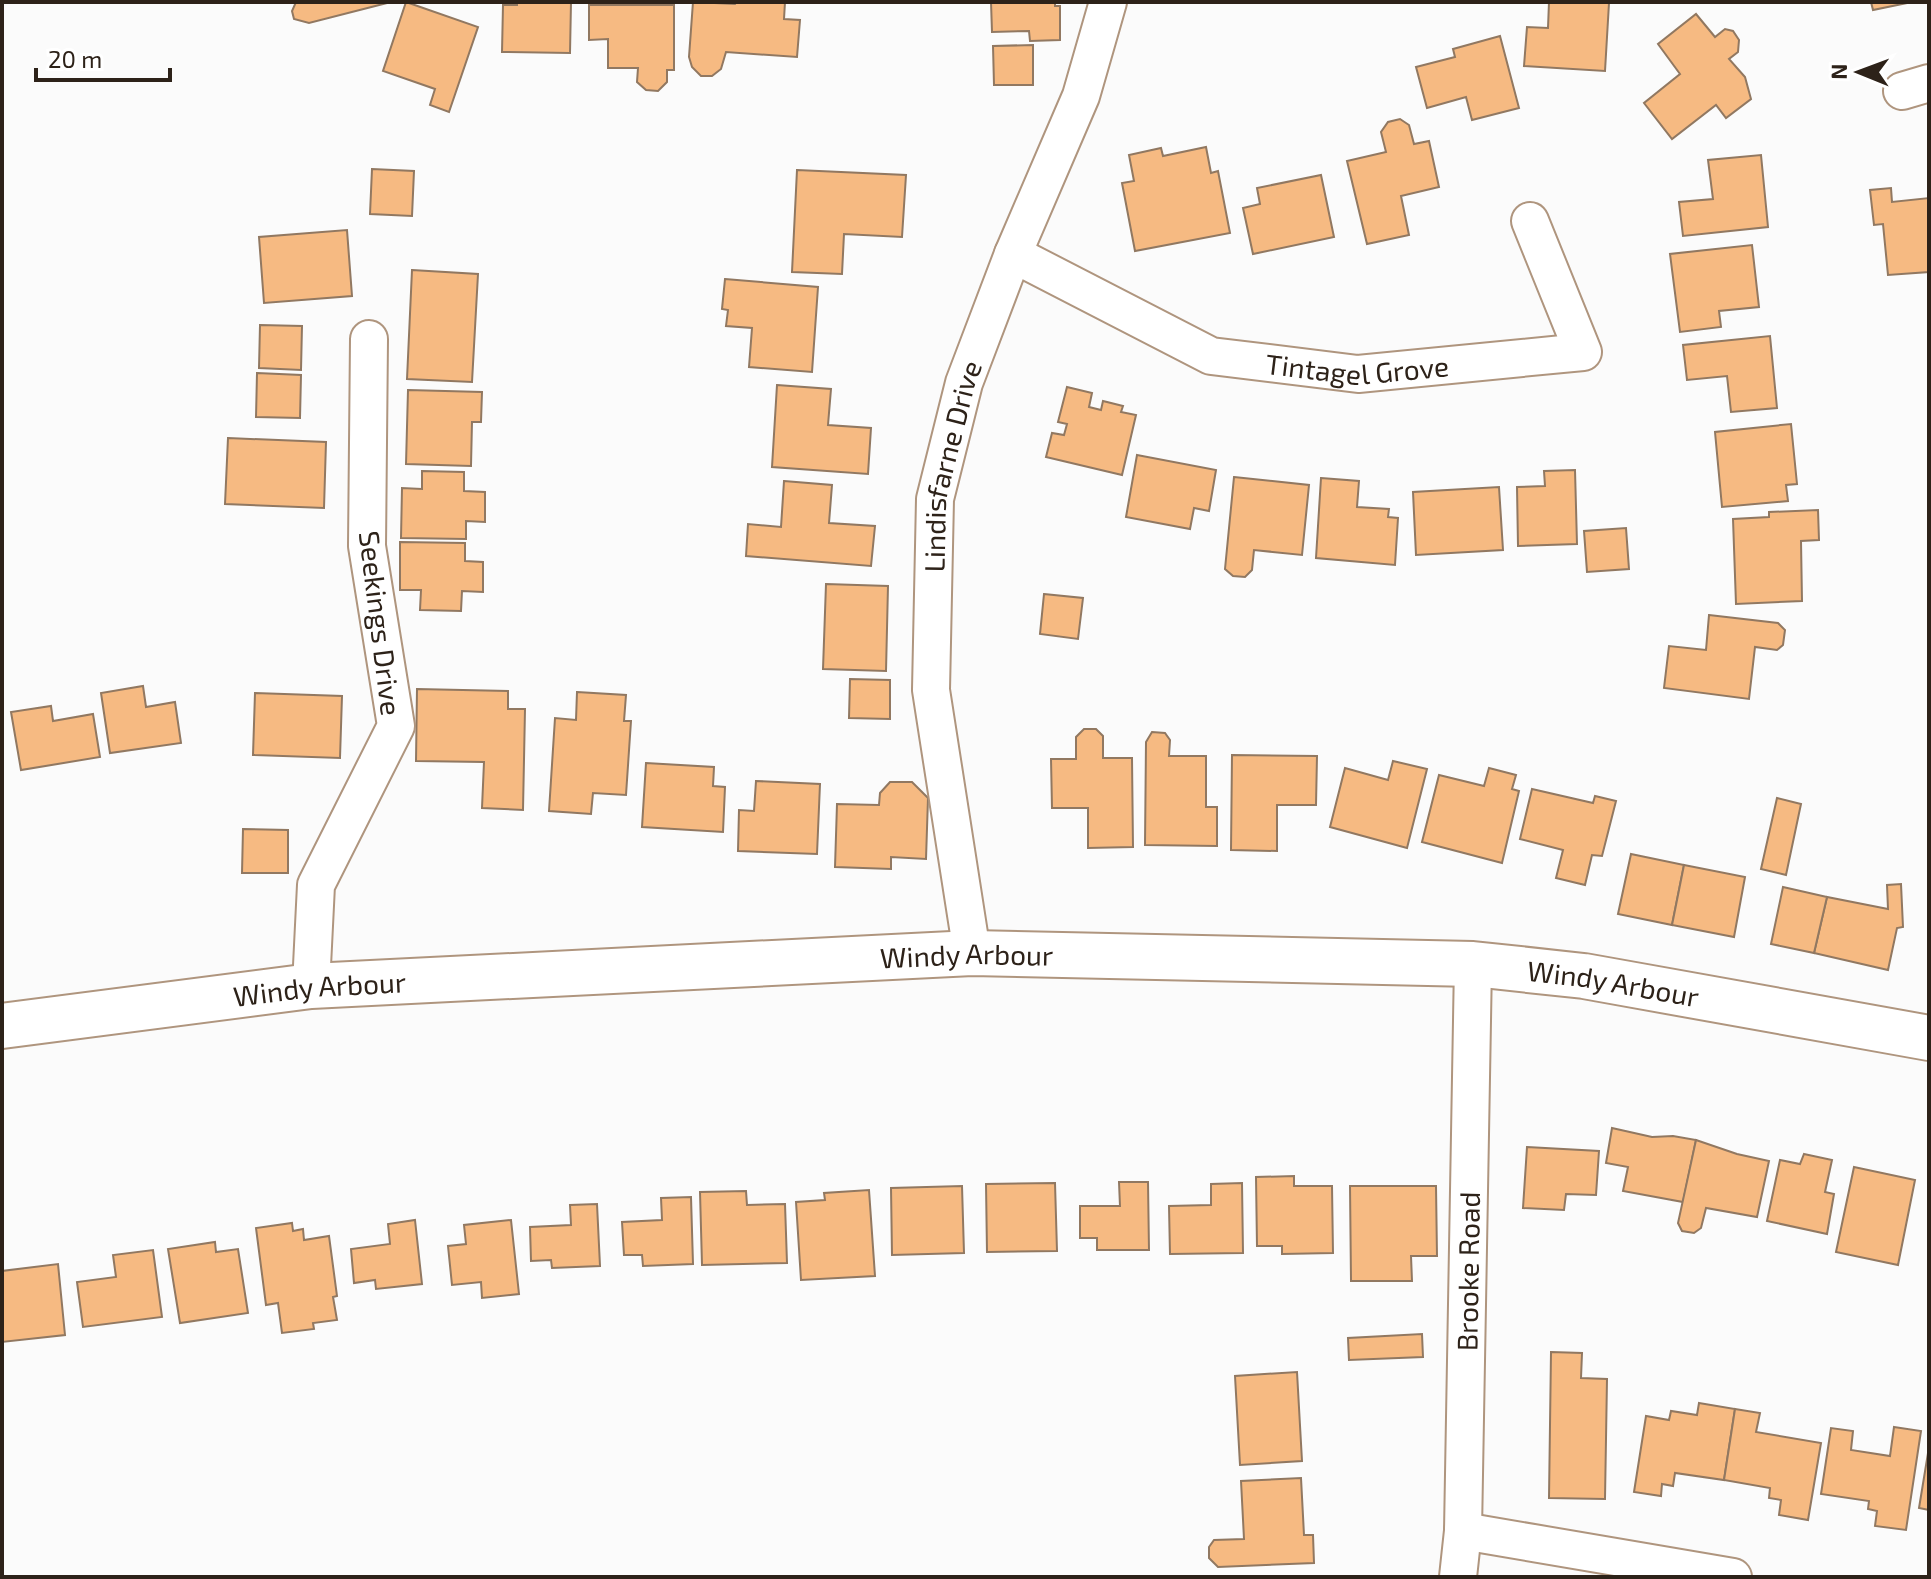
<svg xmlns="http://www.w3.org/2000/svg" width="1931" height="1579" viewBox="0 0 1931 1579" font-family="'Exo 2',sans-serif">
<rect width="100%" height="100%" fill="#fbfbfb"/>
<g fill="#f6ba82" stroke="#917861" stroke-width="2">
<path d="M 296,2 L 391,2 L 309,23 L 294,19 L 292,11 Z"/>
<path d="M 406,2 L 478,27 L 449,112 L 430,105 L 435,89 L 383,71 Z"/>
<path d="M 517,2 L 571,2 L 570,53 L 502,52 L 503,5 L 517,5 Z"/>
<path d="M 693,2 L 735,4 L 736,2 L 785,2 L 784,19 L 800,20 L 797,57 L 726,52 L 721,69 L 712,76 L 701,76 L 692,67 L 689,57 Z"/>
<path d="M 991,2 L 1055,2 L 1055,6 L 1060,6 L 1060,40 L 1030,41 L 1029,31 L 992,32 Z"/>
<path d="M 1549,2 L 1609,3 L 1605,71 L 1524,66 L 1527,27 L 1548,28 Z"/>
<path d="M 1871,2 L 1912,2 L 1873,10 Z"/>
<path d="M 589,5 L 674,5 L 674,70 L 667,70 L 667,82 L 658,91 L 646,90 L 637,82 L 638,68 L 608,68 L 608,39 L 589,40 Z"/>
<path d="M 1696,14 L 1715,37 L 1725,29 L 1733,31 L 1739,40 L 1738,52 L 1729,59 L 1745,77 L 1751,99 L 1726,118 L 1716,105 L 1672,139 L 1644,103 L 1680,74 L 1658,44 Z"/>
<path d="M 1500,36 L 1519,108 L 1472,120 L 1466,97 L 1427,108 L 1416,67 L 1455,57 L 1453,49 Z"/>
<path d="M 1033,45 L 1033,85 L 994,85 L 993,46 Z"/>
<path d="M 1400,119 L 1409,125 L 1414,144 L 1429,141 L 1439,187 L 1401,196 L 1409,235 L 1367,244 L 1347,161 L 1386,152 L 1381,132 L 1388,122 Z"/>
<path d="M 1206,147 L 1211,173 L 1218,171 L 1230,233 L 1135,251 L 1122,183 L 1134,181 L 1129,155 L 1161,148 L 1163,156 Z"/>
<path d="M 1761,155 L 1768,227 L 1683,236 L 1679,202 L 1713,199 L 1708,160 Z"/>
<path d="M 372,169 L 414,171 L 412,216 L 370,214 Z"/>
<path d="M 797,170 L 906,175 L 902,237 L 844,234 L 842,274 L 792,272 Z"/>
<path d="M 1321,175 L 1334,237 L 1253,254 L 1243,208 L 1260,204 L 1257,188 Z"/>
<path d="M 1891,188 L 1892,202 L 1929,198 L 1929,272 L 1888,275 L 1883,224 L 1874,225 L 1870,190 Z"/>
<path d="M 347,230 L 352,296 L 264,303 L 259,237 Z"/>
<path d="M 1752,245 L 1759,307 L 1719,311 L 1721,327 L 1680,332 L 1670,254 Z"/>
<path d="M 412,270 L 478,274 L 472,382 L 407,379 Z"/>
<path d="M 725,279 L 818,287 L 812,372 L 749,367 L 752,328 L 726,326 L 728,310 L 722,309 Z"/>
<path d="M 260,325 L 302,326 L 301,370 L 259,368 Z"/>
<path d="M 1770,336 L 1777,408 L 1731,412 L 1727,376 L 1687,380 L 1683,345 Z"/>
<path d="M 257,373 L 301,375 L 300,418 L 256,417 Z"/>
<path d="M 777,385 L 831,389 L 828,425 L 871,428 L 868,474 L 772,467 Z"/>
<path d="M 1067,387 L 1092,393 L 1089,407 L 1101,410 L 1103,401 L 1123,406 L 1121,412 L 1136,415 L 1122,475 L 1046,457 L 1052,433 L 1064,435 L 1067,424 L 1058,422 Z"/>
<path d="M 408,390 L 482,392 L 481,422 L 472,422 L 471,466 L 406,464 Z"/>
<path d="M 1791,424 L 1797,484 L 1786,485 L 1788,501 L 1722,507 L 1715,432 Z"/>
<path d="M 228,438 L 326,442 L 324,508 L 225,504 Z"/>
<path d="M 1137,455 L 1216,470 L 1209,511 L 1194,508 L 1190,529 L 1126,517 Z"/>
<path d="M 1575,470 L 1577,544 L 1518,546 L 1517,487 L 1545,486 L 1544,471 Z"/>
<path d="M 422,471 L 464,472 L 464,491 L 485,492 L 485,522 L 466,521 L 466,539 L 401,538 L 402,488 L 422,489 Z"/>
<path d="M 1234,477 L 1309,485 L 1302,555 L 1254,550 L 1252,570 L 1245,577 L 1233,576 L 1225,569 Z"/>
<path d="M 1321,478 L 1359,481 L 1357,507 L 1389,509 L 1388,517 L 1398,518 L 1395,565 L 1316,558 Z"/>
<path d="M 784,481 L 832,485 L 829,523 L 875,526 L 871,566 L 746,556 L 748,524 L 781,527 Z"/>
<path d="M 1499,487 L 1503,550 L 1416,555 L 1413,492 Z"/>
<path d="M 1818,510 L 1819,540 L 1801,541 L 1802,601 L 1736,604 L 1733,519 L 1769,517 L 1769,512 Z"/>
<path d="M 1626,528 L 1629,569 L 1587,572 L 1584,531 Z"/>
<path d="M 400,542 L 465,543 L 465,561 L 483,562 L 483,592 L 462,591 L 461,611 L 420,610 L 421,590 L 400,590 Z"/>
<path d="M 826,584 L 888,586 L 886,671 L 823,669 Z"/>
<path d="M 1044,594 L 1083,598 L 1078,639 L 1040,634 Z"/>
<path d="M 1709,615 L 1778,623 L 1785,630 L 1783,645 L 1777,650 L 1755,647 L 1749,699 L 1664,688 L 1669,646 L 1706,650 Z"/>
<path d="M 850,679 L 890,680 L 890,719 L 849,718 Z"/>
<path d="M 143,686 L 146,707 L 175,702 L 181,743 L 110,753 L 101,693 Z"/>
<path d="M 417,689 L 508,691 L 508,709 L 525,709 L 523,810 L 482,808 L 484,762 L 416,761 Z"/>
<path d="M 577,692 L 626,695 L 624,721 L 631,721 L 626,795 L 593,793 L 591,814 L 549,811 L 555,718 L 576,720 Z"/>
<path d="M 255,693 L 342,696 L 340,758 L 253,755 Z"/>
<path d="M 51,706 L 53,721 L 93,714 L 100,757 L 21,770 L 11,712 Z"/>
<path d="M 1084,729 L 1096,729 L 1103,736 L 1103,758 L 1132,758 L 1133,847 L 1088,848 L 1088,808 L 1052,808 L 1051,759 L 1076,759 L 1076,737 Z"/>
<path d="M 1152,732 L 1165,733 L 1170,740 L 1169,756 L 1206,756 L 1206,807 L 1217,807 L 1217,846 L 1145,845 L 1146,742 Z"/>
<path d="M 1232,755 L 1317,756 L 1316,805 L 1277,805 L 1277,851 L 1231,850 Z"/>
<path d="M 1393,761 L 1427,769 L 1407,848 L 1330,827 L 1345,768 L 1388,780 Z"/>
<path d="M 646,763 L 714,767 L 713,786 L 725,787 L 723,832 L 642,827 Z"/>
<path d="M 1489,768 L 1516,775 L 1512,789 L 1519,791 L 1502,863 L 1422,842 L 1439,775 L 1484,786 Z"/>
<path d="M 756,781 L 820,784 L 817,854 L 738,851 L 739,810 L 754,811 Z"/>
<path d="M 890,782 L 912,782 L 928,798 L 926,859 L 891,857 L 891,869 L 835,867 L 837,804 L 879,805 L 880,793 Z"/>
<path d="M 1532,789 L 1593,803 L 1595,796 L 1616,801 L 1602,856 L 1592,855 L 1585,885 L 1556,878 L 1563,850 L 1520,839 Z"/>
<path d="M 1777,798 L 1801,804 L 1786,875 L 1761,869 Z"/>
<path d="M 243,829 L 288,830 L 288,873 L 242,873 Z"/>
<path d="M 1631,854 L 1684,865 L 1672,925 L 1618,914 Z"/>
<path d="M 1684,865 L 1745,877 L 1734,937 L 1672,925 Z"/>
<path d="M 1901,884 L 1903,927 L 1897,928 L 1888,970 L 1814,953 L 1827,897 L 1888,909 L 1887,885 Z"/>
<path d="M 1783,887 L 1827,897 L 1814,953 L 1771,944 Z"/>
<path d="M 1612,1128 L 1652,1137 L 1673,1136 L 1696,1140 L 1683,1202 L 1623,1191 L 1628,1167 L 1606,1163 Z"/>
<path d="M 1696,1140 L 1737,1154 L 1769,1161 L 1757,1217 L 1706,1208 L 1701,1228 L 1694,1233 L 1682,1231 L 1678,1223 Z"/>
<path d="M 1527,1147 L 1599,1151 L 1596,1195 L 1566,1194 L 1564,1210 L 1523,1208 Z"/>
<path d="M 1804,1154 L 1832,1160 L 1825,1192 L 1834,1194 L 1827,1234 L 1767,1221 L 1780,1160 L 1800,1164 Z"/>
<path d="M 1854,1167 L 1915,1180 L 1898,1265 L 1836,1252 Z"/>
<path d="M 1294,1176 L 1294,1186 L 1332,1186 L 1333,1253 L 1282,1254 L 1282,1246 L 1257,1246 L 1256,1177 Z"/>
<path d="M 1119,1182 L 1148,1182 L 1149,1250 L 1097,1250 L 1097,1238 L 1080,1238 L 1080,1206 L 1120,1206 Z"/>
<path d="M 1055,1183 L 1057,1251 L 987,1252 L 986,1184 Z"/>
<path d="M 1242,1183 L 1243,1253 L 1170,1254 L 1169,1206 L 1211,1205 L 1211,1184 Z"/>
<path d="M 962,1186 L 964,1253 L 892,1255 L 891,1188 Z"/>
<path d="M 1350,1186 L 1436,1186 L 1437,1256 L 1411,1256 L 1412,1281 L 1351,1281 Z"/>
<path d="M 869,1190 L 875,1276 L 801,1280 L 796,1202 L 825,1200 L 824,1193 Z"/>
<path d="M 746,1191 L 747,1205 L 785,1204 L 787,1263 L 702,1265 L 700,1192 Z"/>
<path d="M 691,1197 L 693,1264 L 643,1266 L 642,1255 L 624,1255 L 622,1222 L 662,1220 L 661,1198 Z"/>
<path d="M 597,1204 L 600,1266 L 552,1268 L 551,1260 L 531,1261 L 530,1227 L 571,1225 L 570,1205 Z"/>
<path d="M 415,1220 L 422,1284 L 376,1289 L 375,1280 L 354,1283 L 351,1249 L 390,1244 L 388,1224 Z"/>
<path d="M 511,1220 L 519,1294 L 482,1298 L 481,1282 L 452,1285 L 448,1246 L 466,1244 L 464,1225 Z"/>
<path d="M 292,1223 L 293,1231 L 303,1229 L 304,1240 L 329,1236 L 337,1296 L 333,1297 L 337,1320 L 313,1323 L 314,1329 L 282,1333 L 278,1303 L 266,1305 L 256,1228 Z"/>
<path d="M 215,1242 L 216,1252 L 238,1249 L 248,1313 L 180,1323 L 168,1249 Z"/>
<path d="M 153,1250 L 162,1317 L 83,1327 L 77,1282 L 116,1277 L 113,1255 Z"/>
<path d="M 58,1264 L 65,1335 L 2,1342 L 2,1271 Z"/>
<path d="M 1422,1334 L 1423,1357 L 1349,1360 L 1348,1338 Z"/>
<path d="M 1551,1352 L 1582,1353 L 1581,1378 L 1607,1379 L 1605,1499 L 1549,1498 Z"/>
<path d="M 1297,1372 L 1302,1461 L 1240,1465 L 1235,1376 Z"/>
<path d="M 1699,1403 L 1735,1409 L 1724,1480 L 1675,1473 L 1673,1486 L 1662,1484 L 1661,1496 L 1634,1492 L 1646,1416 L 1669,1420 L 1671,1411 L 1697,1415 Z"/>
<path d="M 1735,1409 L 1760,1413 L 1756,1432 L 1821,1443 L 1808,1520 L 1779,1515 L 1781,1500 L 1769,1498 L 1770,1488 L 1724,1480 Z"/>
<path d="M 1894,1427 L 1921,1431 L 1906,1530 L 1875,1526 L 1877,1511 L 1868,1509 L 1869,1501 L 1821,1494 L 1831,1428 L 1853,1431 L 1851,1450 L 1890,1456 Z"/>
<path d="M 1929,1447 L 1929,1510 L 1919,1508 Z"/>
<path d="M 1301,1478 L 1304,1535 L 1313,1535 L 1314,1563 L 1218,1567 L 1209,1558 L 1209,1547 L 1214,1540 L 1244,1539 L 1241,1481 Z"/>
</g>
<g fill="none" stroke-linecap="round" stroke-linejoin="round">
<g stroke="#af957e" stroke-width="40">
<g id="minor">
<path d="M 1902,91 L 1929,83"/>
<path id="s1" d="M 1013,254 L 1211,356 L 1358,374 L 1583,352 L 1530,221"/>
<path id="s2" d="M 972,953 L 931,690 L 935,499 L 964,383 L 1013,254 L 1081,96 L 1108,2"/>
<path d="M 311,986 L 316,885 L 396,726 L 367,546 L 369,339"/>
<path d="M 1463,1531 L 1733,1577"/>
<path id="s3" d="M 1458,1577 L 1463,1531 L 1473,964"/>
</g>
</g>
<g stroke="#af957e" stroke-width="48">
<g id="tertiary">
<path id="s4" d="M 2,1026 L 311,986 L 972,953 L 1473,964 L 1584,976 L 1929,1038"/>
</g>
</g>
<use href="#minor" stroke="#fff" stroke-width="36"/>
<use href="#tertiary" stroke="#fff" stroke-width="44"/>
</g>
<g text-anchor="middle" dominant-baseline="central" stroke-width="6" stroke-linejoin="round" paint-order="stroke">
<g font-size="28" fill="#2d2219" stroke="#fff">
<text stroke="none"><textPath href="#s1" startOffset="370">Tintagel Grove</textPath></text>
<text stroke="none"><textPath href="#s2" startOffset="492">Lindisfarne Drive</textPath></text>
<text transform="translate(381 623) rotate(83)">Seekings Drive</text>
<text stroke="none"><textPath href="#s4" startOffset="968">Windy Arbour</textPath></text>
<text stroke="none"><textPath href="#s4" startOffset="1616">Windy Arbour</textPath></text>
<text stroke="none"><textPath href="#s4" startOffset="320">Windy Arbour</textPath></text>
<text stroke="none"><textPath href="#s3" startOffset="306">Brooke Road</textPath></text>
</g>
</g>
<rect width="1931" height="1579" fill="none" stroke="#2d2219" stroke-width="8"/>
<g transform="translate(1859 72) rotate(271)" stroke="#ffffff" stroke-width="6" paint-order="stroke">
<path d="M0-6L14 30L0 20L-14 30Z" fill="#2d2219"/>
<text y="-12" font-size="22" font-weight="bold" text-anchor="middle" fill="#2d2219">N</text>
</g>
<path d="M36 68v12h134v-12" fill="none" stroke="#2d2219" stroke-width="4"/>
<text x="48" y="68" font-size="24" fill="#2d2219" stroke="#ffffff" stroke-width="6" paint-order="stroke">20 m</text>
</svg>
